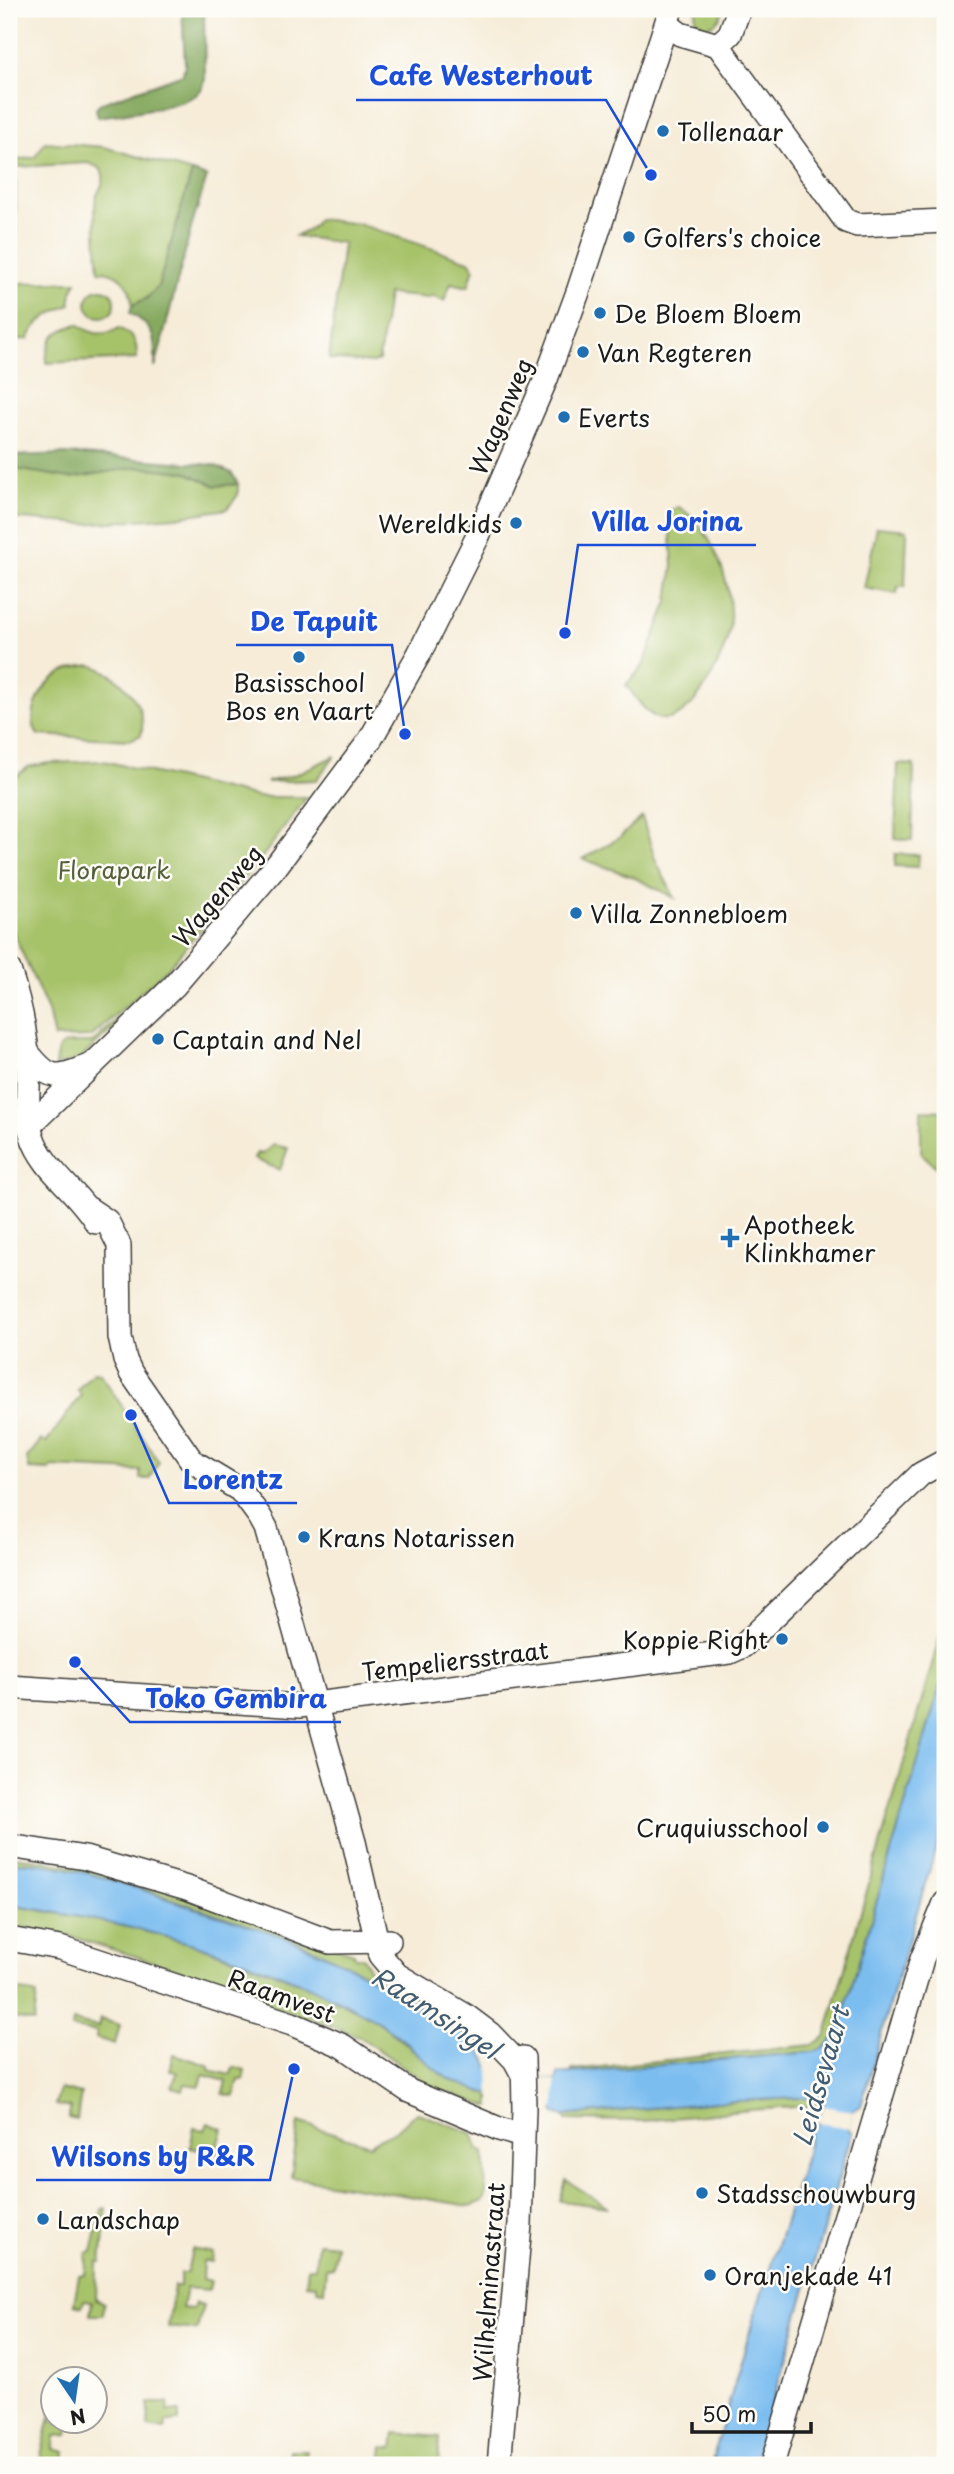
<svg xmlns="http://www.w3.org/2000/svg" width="954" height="2474" viewBox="0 0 954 2474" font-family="'Playpen Sans',sans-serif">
<rect width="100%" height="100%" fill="#fdfcf7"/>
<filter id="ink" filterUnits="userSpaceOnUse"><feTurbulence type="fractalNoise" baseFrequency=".0143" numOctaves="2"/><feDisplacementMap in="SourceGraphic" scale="14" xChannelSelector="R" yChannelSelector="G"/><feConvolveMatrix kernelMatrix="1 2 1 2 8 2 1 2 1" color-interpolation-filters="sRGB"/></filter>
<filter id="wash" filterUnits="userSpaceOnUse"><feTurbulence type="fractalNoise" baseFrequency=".00686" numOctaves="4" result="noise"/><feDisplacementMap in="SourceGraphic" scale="28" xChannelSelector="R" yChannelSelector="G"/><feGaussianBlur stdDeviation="1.57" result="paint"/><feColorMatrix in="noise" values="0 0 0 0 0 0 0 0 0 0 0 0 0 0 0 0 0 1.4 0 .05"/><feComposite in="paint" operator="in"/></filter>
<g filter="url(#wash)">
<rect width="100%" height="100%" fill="#f6ecd8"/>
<g fill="#a7c36a" stroke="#627043" stroke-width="2">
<path d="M 696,9 L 724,9 C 720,20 716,24 705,27 L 695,19 Z"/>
<path d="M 45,142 L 104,147 L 192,172 L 158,287 L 146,299 L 132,305 C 132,285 119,271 99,271 C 98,257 93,210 96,198 C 100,186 108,181 100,168 L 88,163 L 16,167 L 16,283 L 77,282 L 72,291 L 70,305 C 50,313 37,320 28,339 L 9,340 L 9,161 L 35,157 Z"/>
<path d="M 318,219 L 359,224 L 469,261 L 474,268 L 468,287 L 451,283 L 444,301 L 431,296 L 429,298 L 388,294 L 379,360 L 373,363 L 329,359 L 343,243 L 296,236 L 310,229 Z"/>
<circle cx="101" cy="303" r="14"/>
<path d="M 78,324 C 91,335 104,337 119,328 C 135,337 137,340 137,359 L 46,363 C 48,336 53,333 78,324 Z"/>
<path d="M 138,467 L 185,472 L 216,486 L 238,484 L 238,495 L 227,509 L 176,517 L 83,524 L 9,518 L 9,468 L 71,478 Z"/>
<path d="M 679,507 C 715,530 735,590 729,631 C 725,656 689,733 655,717 C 643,711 634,694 626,685 L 643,666 L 668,601 L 673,565 L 669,511 Z"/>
<path d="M 877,527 L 907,530 L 905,587 L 898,587 L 897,594 L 864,588 Z"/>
<path d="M 92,665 C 118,674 149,704 141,735 L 130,740 L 38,735 C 25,716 41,684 60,674 C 69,668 81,666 92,665 Z"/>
<path d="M 335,756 L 316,780 L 267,782 L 294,775 Z"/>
<path d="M 104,761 L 258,797 L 307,797 L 263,856 L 168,968 L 91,1037 L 54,1038 L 48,1011 L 9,923 L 9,782 L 28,767 L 49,763 Z"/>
<path d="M 898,764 L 914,765 L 912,840 L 895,839 Z"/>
<path d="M 642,817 L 656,862 L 675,898 L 631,876 L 583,859 L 620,837 Z"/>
<path d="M 895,854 L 919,855 L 918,867 L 895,866 Z"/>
<path d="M 159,981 L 164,981 L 161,988 L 139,1004 L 92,1048 L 78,1060 L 55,1066 C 57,1037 67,1044 92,1043 Z"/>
<path d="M 921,1110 L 945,1111 L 945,1175 L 921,1153 Z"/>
<path d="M 273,1145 L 288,1148 L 280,1170 L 254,1159 L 257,1153 L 262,1154 Z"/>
<path d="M 93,1372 L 100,1373 L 159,1462 L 149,1479 L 140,1479 L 140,1471 L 51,1467 L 50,1470 L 29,1469 L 27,1458 L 41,1440 L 46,1443 L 81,1395 L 77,1390 Z"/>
<path d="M 945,1619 L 945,1670 L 837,2036 L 823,2049 L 813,2052 L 571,2073 L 572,2070 L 812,2045 L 825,2037 Z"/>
<path d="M 9,1855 L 80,1867 L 141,1882 L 354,1953 L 355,1957 L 363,1957 L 369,1969 L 381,1982 L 299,1942 L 128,1884 L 52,1866 L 9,1862 Z"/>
<path d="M 9,1905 L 118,1924 L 196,1945 L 257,1966 L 311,1987 L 379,2022 L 449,2079 L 490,2095 L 490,2107 L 434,2088 L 360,2037 L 308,2017 L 304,2018 L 167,1966 L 69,1936 L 9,1926 Z"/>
<path d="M 18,1990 L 37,1995 L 34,2022 L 9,2017 L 12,2000 L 17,1999 Z"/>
<path d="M 100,2019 L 120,2025 L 115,2044 L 96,2038 L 97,2032 L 72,2028 L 73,2021 L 98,2027 Z"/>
<path d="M 174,2054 L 210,2066 L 209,2070 L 230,2075 L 234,2067 L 245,2070 L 243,2080 L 239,2080 L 234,2096 L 223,2094 L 226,2081 L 203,2075 L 200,2086 L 185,2084 L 183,2090 L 172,2087 L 177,2073 L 170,2070 Z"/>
<path d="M 60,2089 L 81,2094 L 77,2120 L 68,2118 L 71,2108 L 55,2105 Z"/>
<path d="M 819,2097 L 823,2105 L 751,2110 L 644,2121 L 566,2120 L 564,2116 L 716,2102 Z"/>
<path d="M 418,2113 L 472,2133 L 478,2148 L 484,2152 L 486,2196 L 484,2201 L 470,2206 L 291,2177 L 299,2122 L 370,2145 C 378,2137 386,2137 395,2131 C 404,2126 408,2117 418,2113 Z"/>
<path d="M 208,2123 L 223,2129 L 216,2153 L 190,2148 L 194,2128 L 205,2130 Z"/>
<path d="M 566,2180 L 608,2207 L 560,2201 Z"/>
<path d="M 107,2208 L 101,2262 L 97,2262 L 96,2299 L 104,2303 L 103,2315 L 90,2315 L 92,2301 L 84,2300 L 82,2306 L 74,2304 L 79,2275 L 85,2275 L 87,2253 L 92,2252 L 102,2209 Z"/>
<path d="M 318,2243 L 336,2245 L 333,2267 L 326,2268 L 324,2291 L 317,2290 L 317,2285 L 306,2284 L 308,2267 L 315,2267 Z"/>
<path d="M 192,2249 L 213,2253 L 212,2262 L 203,2261 L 202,2279 L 211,2281 L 209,2290 L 186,2288 L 182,2308 L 193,2309 L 195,2303 L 203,2305 L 197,2330 L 168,2327 L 174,2286 L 180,2286 L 180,2273 L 187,2273 Z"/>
<path d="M 149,2403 L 168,2403 L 167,2411 L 180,2412 L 179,2421 L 166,2422 L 165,2430 L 148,2427 Z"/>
<path d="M 52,2409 L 52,2422 L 69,2422 L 68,2435 L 55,2436 L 54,2449 L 65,2452 L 62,2465 L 52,2465 L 52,2460 L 40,2459 Z"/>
<path d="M 395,2433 L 440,2437 L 438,2465 L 381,2465 L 383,2447 L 393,2448 Z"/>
<path d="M 290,2450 L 306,2450 L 304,2463 L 289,2462 Z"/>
</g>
<g fill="#85a95e" stroke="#50623d" stroke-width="2">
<path d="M 182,9 L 204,9 L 205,81 C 203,87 201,91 196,95 C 177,108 122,113 98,117 L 96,109 L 99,104 L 183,74 L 185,64 Z"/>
<path d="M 192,172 L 207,177 L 192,225 L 155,368 C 156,340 155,327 130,313 L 132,305 L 146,299 L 158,287 Z"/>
<path d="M 69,454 L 214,465 L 232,473 L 238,484 L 216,486 L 185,472 L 138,467 L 71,478 L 9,468 L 9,456 Z"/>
</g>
<path fill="#7bbdf0" stroke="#4c6c86" stroke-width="2" d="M 945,1670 L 945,1819 L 894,1988 L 861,2106 L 852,2111 L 848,2128 L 852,2133 L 754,2465 L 711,2465 L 753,2320 L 805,2159 L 811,2127 L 819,2123 L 823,2106 L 819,2097 L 716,2102 L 564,2116 L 554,2113 L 554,2107 C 519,2101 484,2095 451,2080 C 432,2071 415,2049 398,2036 C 372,2016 340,2000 310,1987 C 215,1944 112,1920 9,1905 L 9,1862 C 67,1862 125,1884 180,1903 C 220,1917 262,1927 301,1944 C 345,1962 385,1984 424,2009 C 449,2024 480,2038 489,2068 L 556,2081 L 558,2074 L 813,2052 L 823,2049 L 837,2036 Z"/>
<g fill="#f6ecd8">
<path d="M 489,2066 L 556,2081 L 555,2109 L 490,2096 Z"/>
<path d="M 823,2106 L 853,2111 L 849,2128 L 818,2123 Z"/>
</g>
</g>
<g filter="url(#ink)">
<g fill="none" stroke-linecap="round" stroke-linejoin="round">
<g stroke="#3d3b38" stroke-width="26">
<g id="secondary">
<path d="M 667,24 L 680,34 L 718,45 L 846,221 L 857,225 L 945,221"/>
<path d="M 718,45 L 730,34 L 739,9"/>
<path d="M 9,970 C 20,1003 27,1036 28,1071 C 29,1092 25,1116 32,1136 C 43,1170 78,1191 96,1222"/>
<path d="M 27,1052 C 50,1081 55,1079 89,1066"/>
<path d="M 29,1126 L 174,986 L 277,865 L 370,740 L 419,654 L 478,536 L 546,379 L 578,292 L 671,9"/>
<path d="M 89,1209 L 107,1221 L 119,1245 L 120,1337 L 125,1360 L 131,1373 L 192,1461 L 240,1490 L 260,1517 L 266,1528 L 354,1842 L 380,1955 L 397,1975 L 466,2016 L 490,2034 L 515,2060 L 522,2073"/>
<path d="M 9,1687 L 299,1706 L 730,1652 L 743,1646 L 921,1474 L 945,1461"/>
<path d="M 9,1846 L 85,1858 L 187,1888 L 330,1942 L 389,1941"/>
<path d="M 9,1939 L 60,1948 L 292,2024 L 343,2046 L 409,2091 L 499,2129 L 522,2136"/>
<path d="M 499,2465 L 520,2224 L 524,2109 L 523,2058"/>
<path d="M 772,2465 L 922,1959 L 945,1903"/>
</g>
</g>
<use href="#secondary" stroke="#fff" stroke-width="23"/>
</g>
</g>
<g fill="#1f6fb2" stroke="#fdfcf7" stroke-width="2.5">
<circle cx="663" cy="131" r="7"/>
<circle cx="629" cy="237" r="7"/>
<circle cx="600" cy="313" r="7"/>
<circle cx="583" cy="352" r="7"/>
<circle cx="564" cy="417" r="7"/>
<circle cx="516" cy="523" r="7"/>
<circle cx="299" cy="657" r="7"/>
<circle cx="576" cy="913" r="7"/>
<circle cx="158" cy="1039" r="7"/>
<path d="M726.5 1227.5h7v7h7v7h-7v7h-7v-7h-7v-7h7z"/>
<circle cx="304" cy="1537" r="7"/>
<circle cx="782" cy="1639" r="7"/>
<circle cx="823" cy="1827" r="7"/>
<circle cx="702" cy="2193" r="7"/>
<circle cx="43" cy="2219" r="7"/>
<circle cx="710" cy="2275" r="7"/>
</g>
<g text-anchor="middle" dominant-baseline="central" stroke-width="5" stroke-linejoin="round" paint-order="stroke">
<g font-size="24" fill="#1c1c1c" stroke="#fdfcf7" text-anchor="start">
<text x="677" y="131">Tollenaar</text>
<text x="643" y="237">Golfers's choice</text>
<text x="614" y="313">De Bloem Bloem</text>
<text x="597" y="352">Van Regteren</text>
<text x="578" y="417">Everts</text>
<text x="502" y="523" text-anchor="end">Wereldkids</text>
<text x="299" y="682" text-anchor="middle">Basisschool<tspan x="299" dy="28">Bos en Vaart</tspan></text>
<text x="590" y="913">Villa Zonnebloem</text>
<text x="172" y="1039">Captain and Nel</text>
<text x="744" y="1224">Apotheek<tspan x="744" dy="28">Klinkhamer</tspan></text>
<text x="318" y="1537">Krans Notarissen</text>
<text x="768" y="1639" text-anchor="end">Koppie Right</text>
<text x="809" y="1827" text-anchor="end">Cruquiusschool</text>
<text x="716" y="2193">Stadsschouwburg</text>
<text x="57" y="2219">Landschap</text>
<text x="724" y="2275">Oranjekade 41</text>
</g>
<g font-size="24" fill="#1c1c1c" stroke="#fdfcf7">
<text transform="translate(500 416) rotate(-67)">Wagenweg</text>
<text transform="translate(217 895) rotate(-50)">Wagenweg</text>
<text transform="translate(455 1660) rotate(-7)">Tempeliersstraat</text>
<text transform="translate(282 1995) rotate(20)">Raamvest</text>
<text transform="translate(488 2282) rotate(-86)">Wilhelminastraat</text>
</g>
<g font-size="24" fill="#545f3b" stroke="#fdfcf7">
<text x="114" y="869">Florapark</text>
</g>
<g font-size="26" font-style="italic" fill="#425c71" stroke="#fdfcf7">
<text transform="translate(436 2012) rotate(33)">Raamsingel</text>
<text transform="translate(820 2076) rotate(-74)">Leidsevaart</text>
</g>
</g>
<path fill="none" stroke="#1d4ed8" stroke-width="2.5" d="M651 175L606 100H356M565 633L578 545H756M405 734L392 645H236M131 1415L169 1503H297M75 1662L130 1722H341M294 2069L270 2180H36"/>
<g fill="#1d4ed8" stroke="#fdfcf7" stroke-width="2.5">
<circle cx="651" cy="175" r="7"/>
<circle cx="565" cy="633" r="7"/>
<circle cx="405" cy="734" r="7"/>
<circle cx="131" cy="1415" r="7"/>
<circle cx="75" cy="1662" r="7"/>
<circle cx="294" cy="2069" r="7"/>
</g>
<g font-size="26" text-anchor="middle" font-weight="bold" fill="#1d4ed8" stroke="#fdfcf7" stroke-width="5" stroke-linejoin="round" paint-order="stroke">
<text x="481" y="85">Cafe Westerhout</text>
<text x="667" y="531">Villa Jorina</text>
<text x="314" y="631">De Tapuit</text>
<text x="233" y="1489">Lorentz</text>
<text x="236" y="1708">Toko Gembira</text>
<text x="153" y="2166">Wilsons by R&amp;R</text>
</g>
<rect width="954" height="2474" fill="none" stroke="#fdfcf7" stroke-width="35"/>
<g transform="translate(74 2400) rotate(167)"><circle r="33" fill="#fdfcf7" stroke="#a3a29f" stroke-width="2"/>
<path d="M0-5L12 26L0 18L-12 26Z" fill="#1f6fb2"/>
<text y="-10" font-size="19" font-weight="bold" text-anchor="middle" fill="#1c1c1c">N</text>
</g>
<path d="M692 2422v10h119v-10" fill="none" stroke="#1c1c1c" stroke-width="3.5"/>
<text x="702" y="2422" font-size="21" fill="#1c1c1c" stroke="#fdfcf7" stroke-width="5" paint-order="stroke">50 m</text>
</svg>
